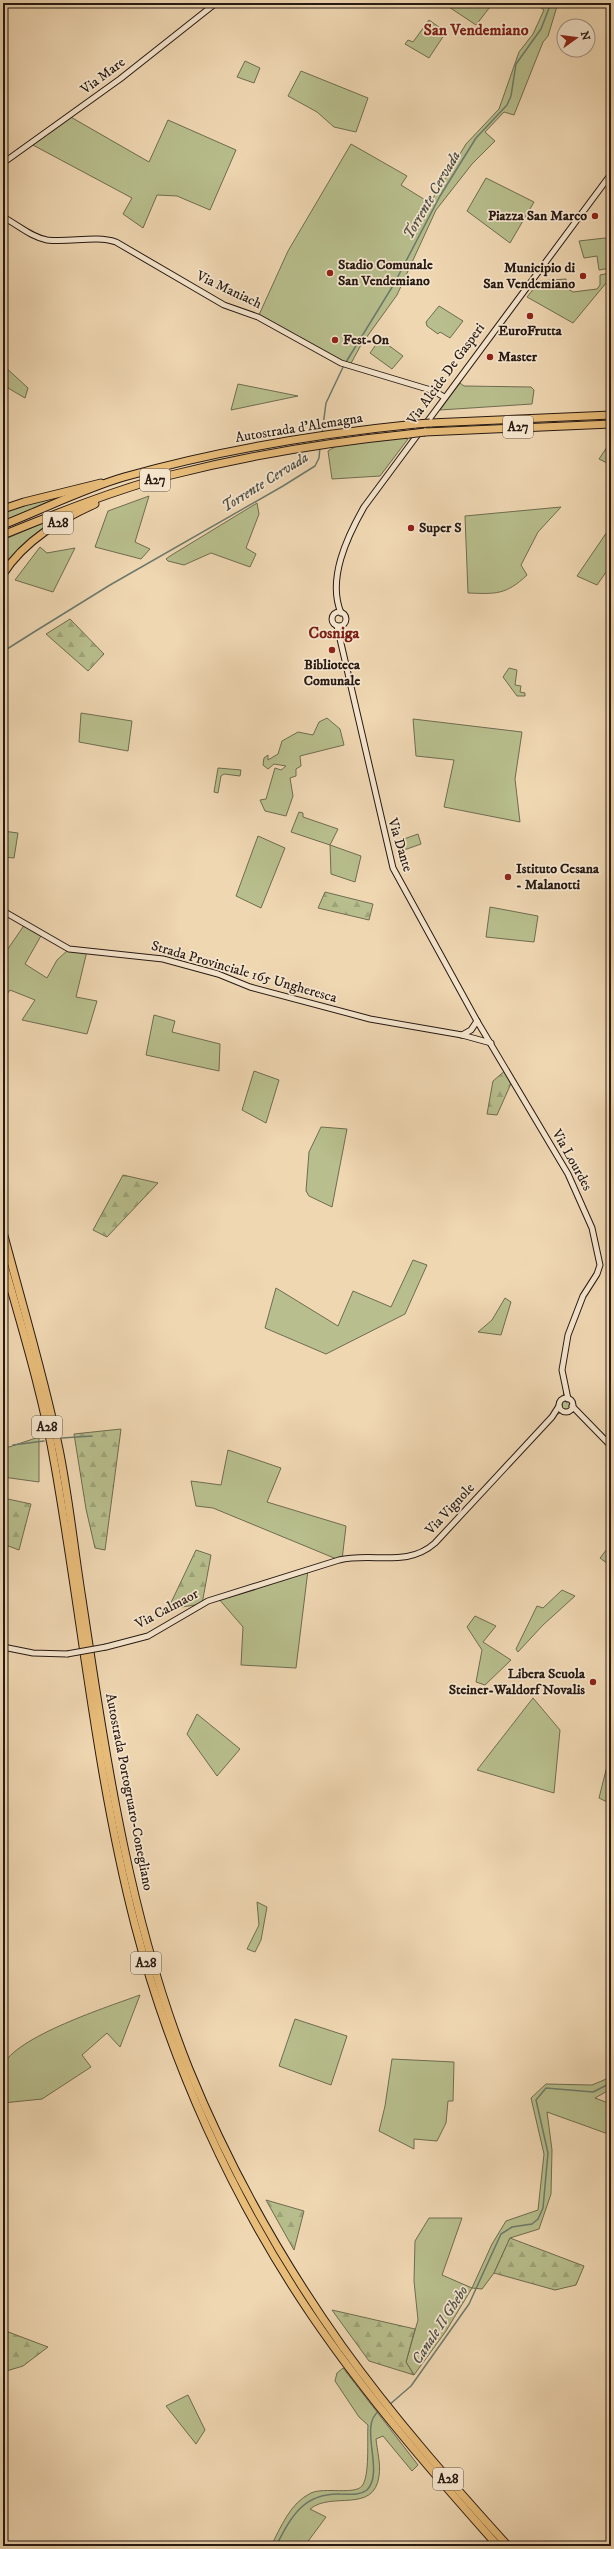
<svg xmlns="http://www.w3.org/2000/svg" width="614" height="2549" viewBox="0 0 614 2549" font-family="'IM FELL DW Pica',serif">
<defs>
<pattern id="forest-firs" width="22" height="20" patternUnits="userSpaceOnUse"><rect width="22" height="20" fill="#b8be8d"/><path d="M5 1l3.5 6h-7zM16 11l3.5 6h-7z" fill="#9ea379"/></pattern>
</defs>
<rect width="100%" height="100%" fill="#efd7b2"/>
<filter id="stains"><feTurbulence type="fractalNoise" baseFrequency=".005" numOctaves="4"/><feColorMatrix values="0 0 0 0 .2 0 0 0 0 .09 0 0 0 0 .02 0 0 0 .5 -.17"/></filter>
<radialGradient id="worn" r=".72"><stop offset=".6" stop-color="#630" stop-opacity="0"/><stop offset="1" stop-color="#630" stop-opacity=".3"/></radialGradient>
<g fill="#b8be8d" stroke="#6f6c50">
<path d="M 443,3 L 493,3 L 476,25 Z"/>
<path d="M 534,3 L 558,3 L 548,36 L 543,42 L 514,115 L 504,112 L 485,132 L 495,141 L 472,164 L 436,210 L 397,295 L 361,345 L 349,367 L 258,317 L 288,251 L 351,144 L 407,176 L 401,185 L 430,203 L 466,144 L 499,109 L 519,52 L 533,34 L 544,10 Z"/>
<path d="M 429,20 L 446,32 L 429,58 L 405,44 L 408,40 L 413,42 Z"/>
<path d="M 245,61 L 260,68 L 254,83 L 237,77 Z"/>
<path d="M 301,71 L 368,98 L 356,132 L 334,127 L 317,112 L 288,96 Z"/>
<path d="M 69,116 L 149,162 L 168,120 L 236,150 L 210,210 L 177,196 L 157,195 L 143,228 L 123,214 L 132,198 L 31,144 Z"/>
<path d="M 486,178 L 534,202 L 510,243 L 467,211 Z"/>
<path d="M 605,238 L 611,243 L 611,268 L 599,270 L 597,256 L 584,258 L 579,241 Z"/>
<path d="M 610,273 L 611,277 L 573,323 L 527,297 L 540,281 L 566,279 L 568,289 L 573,292 L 597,289 L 600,285 L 600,275 Z"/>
<path d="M 439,306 L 463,321 L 450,338 L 440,332 L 438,334 L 427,326 L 426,322 Z"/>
<path d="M 380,339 L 403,356 L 392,369 L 370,353 Z"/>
<path d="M 3,365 L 28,388 L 25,398 L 3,385 Z"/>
<path d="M 460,383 L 464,386 L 531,387 L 534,390 L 532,404 L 440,410 Z"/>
<path d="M 238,384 L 298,396 L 231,410 Z"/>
<path d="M 402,438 L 408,439 L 380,476 L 332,479 L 328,451 L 340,444 Z"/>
<path d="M 66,493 L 65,496 L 3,521 L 3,512 Z"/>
<path d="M 149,496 L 135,542 L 150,549 L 141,559 L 95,547 L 108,511 Z"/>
<path d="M 257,503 L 259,514 L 246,548 L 256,554 L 250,567 L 211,553 L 184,565 L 168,561 L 166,559 L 170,556 Z"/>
<path d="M 561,507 L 538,532 L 521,565 L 527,575 C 506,595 496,594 468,593 L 465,516 Z"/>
<path d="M 62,515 L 62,517 L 3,567 L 3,540 Z"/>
<path d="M 611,526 L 611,565 L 597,585 L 577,576 Z"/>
<path d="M 40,547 L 47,553 L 75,548 L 53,592 L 15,580 Z"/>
<path d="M 509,668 L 517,670 L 515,685 L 521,686 L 520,692 L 525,693 L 525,696 L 517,696 L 503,677 Z"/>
<path d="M 81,713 L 132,721 L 128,751 L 79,742 Z"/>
<path d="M 327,718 L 340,729 L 344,745 L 300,756 L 301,766 L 296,769 L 296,776 L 290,778 L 293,796 L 286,816 L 265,811 L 260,800 L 266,799 L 275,768 L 281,770 L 286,766 L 274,764 L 268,769 L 263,765 L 264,758 L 268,755 L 268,760 L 278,754 L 282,741 L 298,732 L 313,735 L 319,722 Z"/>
<path d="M 413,719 L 522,732 L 515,779 L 520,822 L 444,807 L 454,760 L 416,756 Z"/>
<path d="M 218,768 L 241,770 L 240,776 L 224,774 L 221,776 L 218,793 L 214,792 Z"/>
<path d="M 299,812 L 303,813 L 303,817 L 338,829 L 330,845 L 361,856 L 355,882 L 331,874 L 330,845 L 291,832 Z"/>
<path d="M 3,831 L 18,833 L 14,858 L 3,857 Z"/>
<path d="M 418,834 L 421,844 L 404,850 L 401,840 Z"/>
<path d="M 258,836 L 285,848 L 261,908 L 236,896 Z"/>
<path d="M 490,907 L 538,916 L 534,942 L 486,937 Z"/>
<path d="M 25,924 L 42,934 L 25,964 L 47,978 L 57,960 L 69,949 L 87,951 L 76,997 L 97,1001 L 87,1034 L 22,1020 L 35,1000 L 10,990 L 3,1000 L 3,956 Z"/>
<path d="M 154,1015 L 175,1021 L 172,1032 L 220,1044 L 219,1071 L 146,1055 Z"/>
<path d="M 254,1071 L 279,1080 L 266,1123 L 242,1110 Z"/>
<path d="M 321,1127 L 347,1129 L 332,1207 L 309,1196 L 306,1191 L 309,1152 Z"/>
<path d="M 413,1260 L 427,1265 L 405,1314 L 326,1354 L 265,1328 L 276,1288 L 338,1326 L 353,1291 L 391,1307 Z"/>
<path d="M 505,1298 L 511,1302 L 501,1335 L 478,1332 L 492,1320 Z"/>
<path d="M 564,1387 L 578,1413 L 564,1411 L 552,1417 L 563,1399 Z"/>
<path d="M 39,1437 L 39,1482 L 3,1477 L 3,1449 Z"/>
<path d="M 228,1450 L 281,1468 L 267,1502 L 346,1526 L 342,1560 L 339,1560 L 213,1508 L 196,1506 L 191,1481 L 221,1485 Z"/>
<path d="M 611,1544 L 611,1566 L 600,1558 Z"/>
<path d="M 308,1570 L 296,1668 L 241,1665 L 243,1627 L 218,1598 Z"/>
<path d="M 562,1590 L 575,1596 L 543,1625 L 518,1652 L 516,1649 L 537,1606 L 543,1608 Z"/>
<path d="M 475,1616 L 496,1626 L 483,1642 L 511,1660 L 485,1685 L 476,1682 L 482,1650 L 467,1627 Z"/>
<path d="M 533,1698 L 560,1730 L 554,1793 L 477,1770 Z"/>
<path d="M 197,1714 L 240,1749 L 217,1776 L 187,1734 Z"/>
<path d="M 608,1762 L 611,1763 L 611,1804 L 599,1798 Z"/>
<path d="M 257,1902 L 267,1907 L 261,1940 L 255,1952 L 247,1949 L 259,1925 Z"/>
<path d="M 140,1995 L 120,2047 L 107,2033 L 82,2055 L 91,2067 L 42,2099 L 3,2103 C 3,2093 0,2075 3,2066 C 14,2037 110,2006 140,1995 Z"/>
<path d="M 295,2019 L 347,2036 L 331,2085 L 279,2066 Z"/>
<path d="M 392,2059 L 454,2062 L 453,2101 L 448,2101 L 446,2123 L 437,2141 L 414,2139 L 414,2149 L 379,2131 L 385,2106 Z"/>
<path d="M 611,2077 L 611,2089 L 595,2098 L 611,2104 L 611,2135 L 547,2112 L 552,2150 L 551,2194 L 539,2229 L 510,2238 L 494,2273 L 482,2289 L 472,2288 L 446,2331 L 414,2375 L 406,2362 L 418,2320 L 414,2281 L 415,2241 L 429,2218 L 462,2218 L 442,2275 L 472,2288 L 492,2244 L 506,2221 L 538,2210 L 544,2154 L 531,2098 L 546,2084 L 592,2085 Z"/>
<path d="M 343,2368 L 418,2465 L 412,2471 L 383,2436 L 376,2439 C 377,2450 381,2464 379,2476 C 374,2514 332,2491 310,2509 L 326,2517 L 306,2544 L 297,2546 L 287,2543 L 285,2546 L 271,2546 C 281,2527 290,2503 311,2493 C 324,2487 355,2495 362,2486 C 370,2476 367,2439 368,2425 L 359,2417 L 335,2381 L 337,2373 Z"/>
<path d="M 188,2395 L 205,2430 L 196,2444 L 166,2406 Z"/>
</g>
<g fill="url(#forest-firs)" stroke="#6f6c50">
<path d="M 611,441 L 611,465 L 599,459 Z"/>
<path d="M 70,619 L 104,654 L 88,671 L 46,634 Z"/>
<path d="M 325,892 L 373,904 L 369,920 L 318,908 Z"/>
<path d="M 507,1069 L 513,1079 L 497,1115 L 487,1114 L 493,1081 Z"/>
<path d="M 123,1175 L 158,1183 L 107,1237 L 93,1230 Z"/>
<path d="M 121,1429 L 105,1550 L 95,1548 L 86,1509 L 74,1434 Z"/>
<path d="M 3,1498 L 31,1504 L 19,1550 L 3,1544 Z"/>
<path d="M 196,1550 L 211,1555 L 202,1604 L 168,1609 Z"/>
<path d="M 266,2200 L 304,2211 L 294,2250 Z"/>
<path d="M 510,2238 L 584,2266 L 576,2285 L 555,2290 L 494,2273 Z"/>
<path d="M 332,2310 L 415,2329 L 406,2362 L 414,2375 L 369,2361 Z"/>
<path d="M 3,2330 L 48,2347 L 23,2366 L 3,2372 Z"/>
</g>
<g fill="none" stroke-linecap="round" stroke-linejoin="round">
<g stroke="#6c7a6c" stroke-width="1.5">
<path d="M 346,362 L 394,284 L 440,196 L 476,138 L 507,105 L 511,96 L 516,64 L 541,29 L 551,3"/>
<path d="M 322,433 L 326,403 L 344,365"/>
<path d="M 3,655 L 7,649 L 34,632 L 110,585 L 283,486 L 315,466 L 319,458 L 320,447"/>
<path d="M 62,1438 L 92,1436"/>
<path d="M 13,1445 L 44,1441"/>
<path d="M 389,2405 L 411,2386 L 469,2304 L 501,2234 L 512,2227 L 532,2224 L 538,2219 L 543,2208 L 548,2153 L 536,2100 L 546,2088 L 593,2092 L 611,2083"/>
<path d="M 276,2546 C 291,2517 303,2493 340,2494 C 349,2494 359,2496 367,2490 C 385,2472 358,2425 379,2411"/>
</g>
<g stroke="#261913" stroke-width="7">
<g id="secondary">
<path d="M 227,3 L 230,3"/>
<path d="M 3,163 L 120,79 L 216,3"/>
<path d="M 3,217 C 18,225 31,237 47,240 C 70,243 95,235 116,242 L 224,305 L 258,317 L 341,363 L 434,391 L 444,397"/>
<circle cx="339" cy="619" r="7"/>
<path d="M 341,613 C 327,579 347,537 364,507 L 611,174"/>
<path d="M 337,626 L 393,868 L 477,1021 L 568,1174 L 592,1228 L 600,1265 L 597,1274 L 583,1296 L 568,1335 L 562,1370 L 568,1399"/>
<path d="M 3,911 L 69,949 L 163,959 L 218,974 L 250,987 L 370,1019 L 462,1035 L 491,1043"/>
<path d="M 462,1035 L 471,1030 L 477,1021"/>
<circle cx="566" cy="1405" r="7"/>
<path d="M 572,1406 L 611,1446"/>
<path d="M 3,1647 L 33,1653 L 67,1654"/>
<path d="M 106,1647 L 148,1636 L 208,1601 L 339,1560 C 373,1552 407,1568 435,1543 L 552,1417 L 559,1406"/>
</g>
</g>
<g stroke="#261913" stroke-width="9">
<g id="highway">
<path d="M 430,423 L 611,415"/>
<path d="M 425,432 L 611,424"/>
<path d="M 3,509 L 24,502 L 101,483"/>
<path d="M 3,525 C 41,510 86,488 124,477 C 219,450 317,434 416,424"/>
<path d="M 3,535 C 57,513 115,490 171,475 C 250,455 329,442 409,434"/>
<path d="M 3,574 C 25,540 60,520 95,504"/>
<path d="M 3,1232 C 22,1304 44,1376 59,1449 C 69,1498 74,1549 82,1599 C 106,1758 129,1919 189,2069 C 229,2167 281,2260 342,2346 C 393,2417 450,2482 508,2546"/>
<path d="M 3,1261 C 22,1328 43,1396 55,1466 C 82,1619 96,1774 135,1925 C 171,2063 232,2198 312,2316 C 368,2398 432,2472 498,2546"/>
</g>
</g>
<use href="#secondary" stroke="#f5e5cd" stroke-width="5"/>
<use href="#highway" stroke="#e8bc79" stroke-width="7"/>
<g stroke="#261913" stroke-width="7" stroke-linecap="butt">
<path id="secondary-bridge" d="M 67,1654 L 106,1647"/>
</g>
<g stroke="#261913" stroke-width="9" stroke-linecap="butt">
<g id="highway-bridge">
<path d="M 416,424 L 430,423"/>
<path d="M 409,434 L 425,432"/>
</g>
</g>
<use href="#secondary-bridge" stroke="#f5e5cd" stroke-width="5"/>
<use href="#highway-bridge" stroke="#e8bc79" stroke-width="7"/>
</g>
<g fill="#8f2418" stroke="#f5e5cd" stroke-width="1.5">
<circle cx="595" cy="216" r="4"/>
<circle cx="330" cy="273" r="4"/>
<circle cx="583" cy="276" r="4"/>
<circle cx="530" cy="316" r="4"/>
<circle cx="335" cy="340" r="4"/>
<circle cx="490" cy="357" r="4"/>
<circle cx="411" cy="528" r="4"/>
<circle cx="332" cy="650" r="4"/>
<circle cx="508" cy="877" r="4"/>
<circle cx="593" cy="1682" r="4"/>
</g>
<g text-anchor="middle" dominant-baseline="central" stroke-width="3.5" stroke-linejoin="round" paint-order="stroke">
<g fill="#f5e5cd" stroke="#64564b" stroke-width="1">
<rect x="503" y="416" width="30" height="22" rx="3"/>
<rect x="140" y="469" width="30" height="22" rx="3"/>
<rect x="43" y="512" width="30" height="22" rx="3"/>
<rect x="32" y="1416" width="30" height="22" rx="3"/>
<rect x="131" y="1952" width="30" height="22" rx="3"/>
<rect x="433" y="2468" width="30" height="22" rx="3"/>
</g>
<g font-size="13" font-weight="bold" fill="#261913">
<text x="518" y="427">A27</text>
<text x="155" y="480">A27</text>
<text x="58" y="523">A28</text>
<text x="47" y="1427">A28</text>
<text x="146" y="1963">A28</text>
<text x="448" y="2479">A28</text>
</g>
<g font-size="14" fill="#261913" stroke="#f5e5cd">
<text transform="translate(103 76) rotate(-37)">Via Mare</text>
<text transform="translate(229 290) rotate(25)">Via Maniach</text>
<text transform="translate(446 374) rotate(-54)">Via Alcide De Gasperi</text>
<text transform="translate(299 428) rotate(-9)">Autostrada d'Alemagna</text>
<text transform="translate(400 845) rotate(73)">Via Dante</text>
<text transform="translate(244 972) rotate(16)">Strada Provinciale 165 Ungheresca</text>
<text transform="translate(572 1160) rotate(61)">Via Lourdes</text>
<text transform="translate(450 1509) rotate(-47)">Via Vignole</text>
<text transform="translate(167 1609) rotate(-28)">Via Calmaor</text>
<text transform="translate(129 1792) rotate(79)">Autostrada Portogruaro-Conegliano</text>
</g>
<g font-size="14" font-weight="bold" fill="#261913" stroke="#f5e5cd" text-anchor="start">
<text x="587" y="216" text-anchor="end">Piazza San Marco</text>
<text x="338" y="265">Stadio Comunale<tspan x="338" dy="16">San Vendemiano</tspan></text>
<text x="575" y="268" text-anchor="end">Municipio di<tspan x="575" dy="16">San Vendemiano</tspan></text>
<text x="530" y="331" text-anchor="middle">EuroFrutta</text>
<text x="343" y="340">Fest-On</text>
<text x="498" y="357">Master</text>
<text x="419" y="528">Super S</text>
<text x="332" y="665" text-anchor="middle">Biblioteca<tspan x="332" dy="16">Comunale</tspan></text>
<text x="516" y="869">Istituto Cesana<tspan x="516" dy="16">- Malanotti</tspan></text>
<text x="585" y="1674" text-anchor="end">Libera Scuola<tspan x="585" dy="16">Steiner-Waldorf Novalis</tspan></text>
</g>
<g font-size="15" font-style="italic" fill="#4f5147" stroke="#f5e5cd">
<text transform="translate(432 195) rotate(-60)">Torrente Cervada</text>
<text transform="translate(265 482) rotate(-32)">Torrente Cervada</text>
<text transform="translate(440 2325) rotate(-57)">Canale Il Ghebo</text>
</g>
<g font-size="16" font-weight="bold" fill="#7a1f14" stroke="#f5e5cd">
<text x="476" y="30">San Vendemiano</text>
<text x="334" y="633">Cosniga</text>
</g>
</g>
<rect width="614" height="2549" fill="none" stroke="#efd7b2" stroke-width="16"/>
<rect x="4" y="4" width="606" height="2541" fill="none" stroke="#261913" stroke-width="2"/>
<rect x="8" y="8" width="598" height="2533" fill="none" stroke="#261913"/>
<g transform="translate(576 38) rotate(76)"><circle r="19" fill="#f5e5cd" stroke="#a29383"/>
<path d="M0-3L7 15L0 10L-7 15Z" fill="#8f2418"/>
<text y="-6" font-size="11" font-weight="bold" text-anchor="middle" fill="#261913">N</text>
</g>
<rect width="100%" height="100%" filter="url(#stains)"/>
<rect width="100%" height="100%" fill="url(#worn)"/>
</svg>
